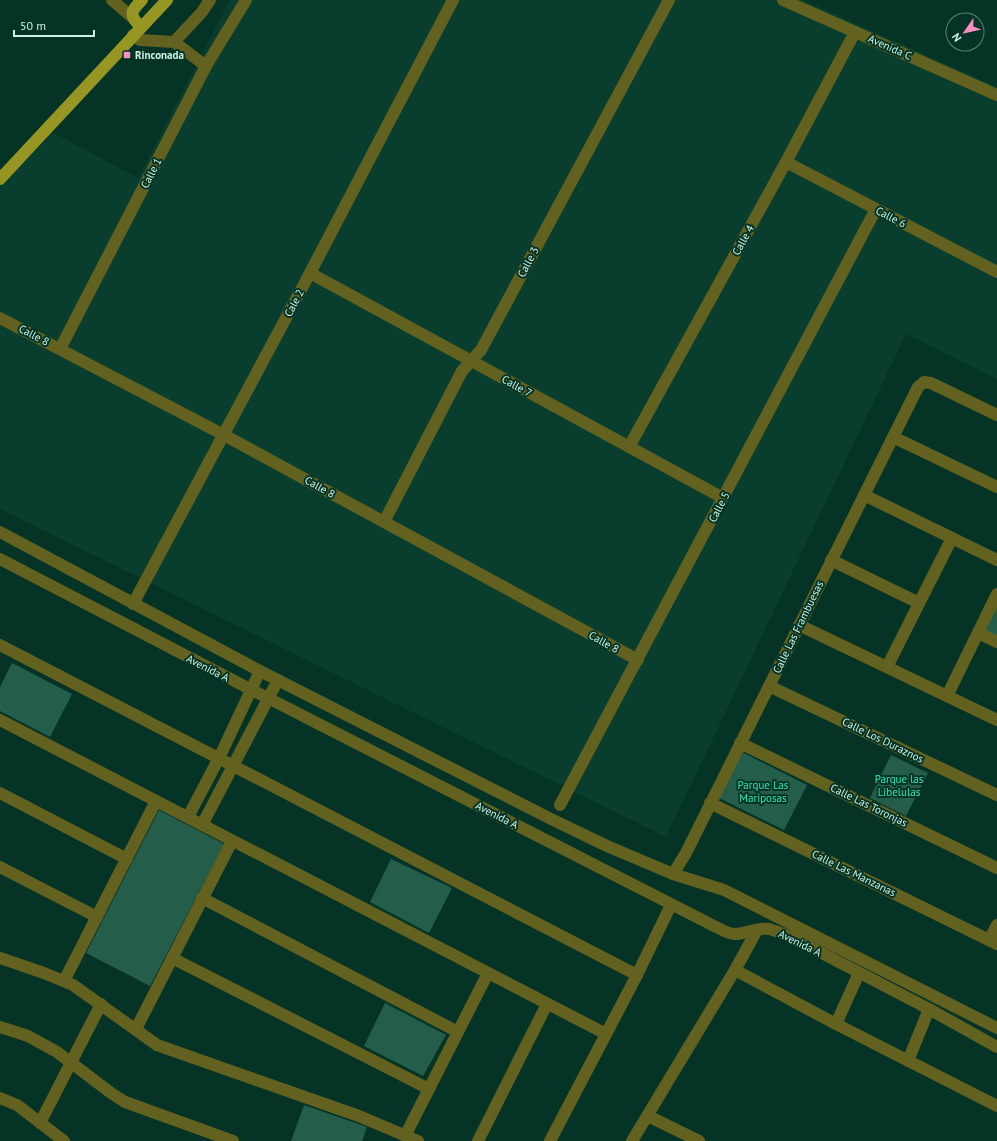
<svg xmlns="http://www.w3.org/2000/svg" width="997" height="1141" viewBox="0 0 997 1141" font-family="'PT Sans',sans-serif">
<rect width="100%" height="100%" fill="#053325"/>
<path fill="#093e2e" d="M 230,0 L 804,0 L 997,87 L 997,379 L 906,334 L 666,837 L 0,509 L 0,184 L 54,133 L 138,178 Z"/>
<g fill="#245e4b">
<path d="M 997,607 L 997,636 L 985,631 Z"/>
<path d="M 12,663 L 72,694 L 50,737 L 0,711 L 0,687 Z"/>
<path d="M 742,752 L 807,785 L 784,830 L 719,798 Z"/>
<path d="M 891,755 L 928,773 L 906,816 L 870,798 Z"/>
<path d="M 159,810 L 224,844 L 150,986 L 86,953 Z"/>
<path d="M 391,859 L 452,888 L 429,933 L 370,902 Z"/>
<path d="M 385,1003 L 446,1035 L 423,1076 L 364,1046 Z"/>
<path d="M 304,1105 L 367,1127 L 362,1141 L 291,1141 Z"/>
</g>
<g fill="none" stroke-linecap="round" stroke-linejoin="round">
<g stroke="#636120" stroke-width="12">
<path d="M 112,0 L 133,18"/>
<path d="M 783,0 L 997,95"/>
<path d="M 133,35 L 140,40 L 174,42 L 206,66"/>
<path d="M 174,42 L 202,12 L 210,0"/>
<path d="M 786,162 L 997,272"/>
<path d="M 310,273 L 723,498"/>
<path d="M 0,318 L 224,435 L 638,660"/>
<path d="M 60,349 L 206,66 L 246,0"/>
<path d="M 893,437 L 997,487"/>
<path d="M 629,447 L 786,162 L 855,32"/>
<path d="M 864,495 L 997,560"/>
<path d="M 384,522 L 462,371 L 481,350 L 669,0"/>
<path d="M 0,532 L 260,671 L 553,820 L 607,846 L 673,874 L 724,890 L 997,1028"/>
<path d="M 0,559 L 252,690 L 268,698 L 720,929 C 724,931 730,934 735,934 C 746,934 757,927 769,929 C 777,931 785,935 793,938 L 929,1009 L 997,1047"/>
<path d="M 831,560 L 919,603"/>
<path d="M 133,604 L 310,273 L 453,0"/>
<path d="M 799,625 L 997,720"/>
<path d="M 978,633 L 997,642"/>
<path d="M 0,645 L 637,975"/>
<path d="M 887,667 L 952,538"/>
<path d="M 769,686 L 997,795"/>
<path d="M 947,696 L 997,594"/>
<path d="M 0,720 L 606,1034"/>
<path d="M 740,743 L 997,868"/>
<path d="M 0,793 L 127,859"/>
<path d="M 710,803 L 997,944"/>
<path d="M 560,805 L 876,209"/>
<path d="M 188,817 L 219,758 L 260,671"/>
<path d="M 202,825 L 278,680"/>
<path d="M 0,867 L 97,917"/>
<path d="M 673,874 L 686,853 L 918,387 L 924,382 L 931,383 L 997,415"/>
<path d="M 202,898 L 458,1032"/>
<path d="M 989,940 L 997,925"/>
<path d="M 0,958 L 44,973 L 73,985 L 157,1045 L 359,1116 L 418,1141"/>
<path d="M 172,958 L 429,1089"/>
<path d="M 735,970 L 836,1024 L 997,1106"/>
<path d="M 64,981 L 156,801"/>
<path d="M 836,1024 L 859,973"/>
<path d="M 0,1027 L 28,1036 L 57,1052 L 111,1093 L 125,1102 L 233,1141"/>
<path d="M 136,1029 L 232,841"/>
<path d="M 908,1061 L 929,1009"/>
<path d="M 0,1098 L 17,1105 L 64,1141"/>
<path d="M 648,1116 L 699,1141"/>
<path d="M 40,1123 L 101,1004"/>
<path d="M 405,1136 L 488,973"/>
<path d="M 478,1141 L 547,1004"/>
<path d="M 550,1141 L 637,975 L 671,905"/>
<path d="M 632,1141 L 735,970 L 757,930"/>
</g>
<g stroke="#989622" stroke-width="12">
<path d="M 141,27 C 129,15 130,12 142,0"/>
<path d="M 0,179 L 167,0"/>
</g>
</g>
<rect fill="#fa8fc7" stroke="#053325" stroke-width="1.5" x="123" y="51" width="8" height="8" rx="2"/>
<g text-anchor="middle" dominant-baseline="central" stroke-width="4" stroke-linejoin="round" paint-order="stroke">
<g font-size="11" fill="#cdf3e3" stroke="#053325">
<text transform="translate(890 47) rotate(24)">Avenida C</text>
<text transform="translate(151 173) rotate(-63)">Calle 1</text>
<text transform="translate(891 217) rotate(28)">Calle 6</text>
<text transform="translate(743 240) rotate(-61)">Calle 4</text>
<text transform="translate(528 262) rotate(-62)">Calle 3</text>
<text transform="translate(294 303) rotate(-62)">Cale 2</text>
<text transform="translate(34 335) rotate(28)">Calle 8</text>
<text transform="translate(517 386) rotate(29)">Calle 7</text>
<text transform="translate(320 487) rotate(29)">Calle 8</text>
<text transform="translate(719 507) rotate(-62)">Calle 5</text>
<text transform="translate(798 627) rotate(-64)">Calle Las Frambuesas</text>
<text transform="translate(604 642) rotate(29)">Calle 8</text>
<text transform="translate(208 668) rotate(27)">Avenida A</text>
<text transform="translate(883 740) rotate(26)">Calle Los Duraznos</text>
<text transform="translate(869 805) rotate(26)">Calle Las Toronjas</text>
<text transform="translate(497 815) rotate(27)">Avenida A</text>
<text transform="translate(854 873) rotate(26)">Calle Las Manzanas</text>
<text transform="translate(800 943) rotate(26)">Avenida A</text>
</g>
<g font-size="11" font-weight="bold" fill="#cdf3e3" stroke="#053325" text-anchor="start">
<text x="135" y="55">Rinconada</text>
</g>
<g font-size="11" fill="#2beab5" stroke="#053325">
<text x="899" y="779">Parque las<tspan x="899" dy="13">Libelulas</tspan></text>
<text x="763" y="785">Parque Las<tspan x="763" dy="13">Mariposas</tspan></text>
</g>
</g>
<g transform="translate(965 32) rotate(236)"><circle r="19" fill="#053325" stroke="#558071"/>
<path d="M0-3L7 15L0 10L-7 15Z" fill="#fa8fc7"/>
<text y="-6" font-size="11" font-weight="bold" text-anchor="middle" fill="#cdf3e3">N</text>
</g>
<path d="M14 30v6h80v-6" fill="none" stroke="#cdf3e3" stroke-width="2"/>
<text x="20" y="30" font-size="12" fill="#cdf3e3" stroke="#053325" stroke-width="3" paint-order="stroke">50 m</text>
</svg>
